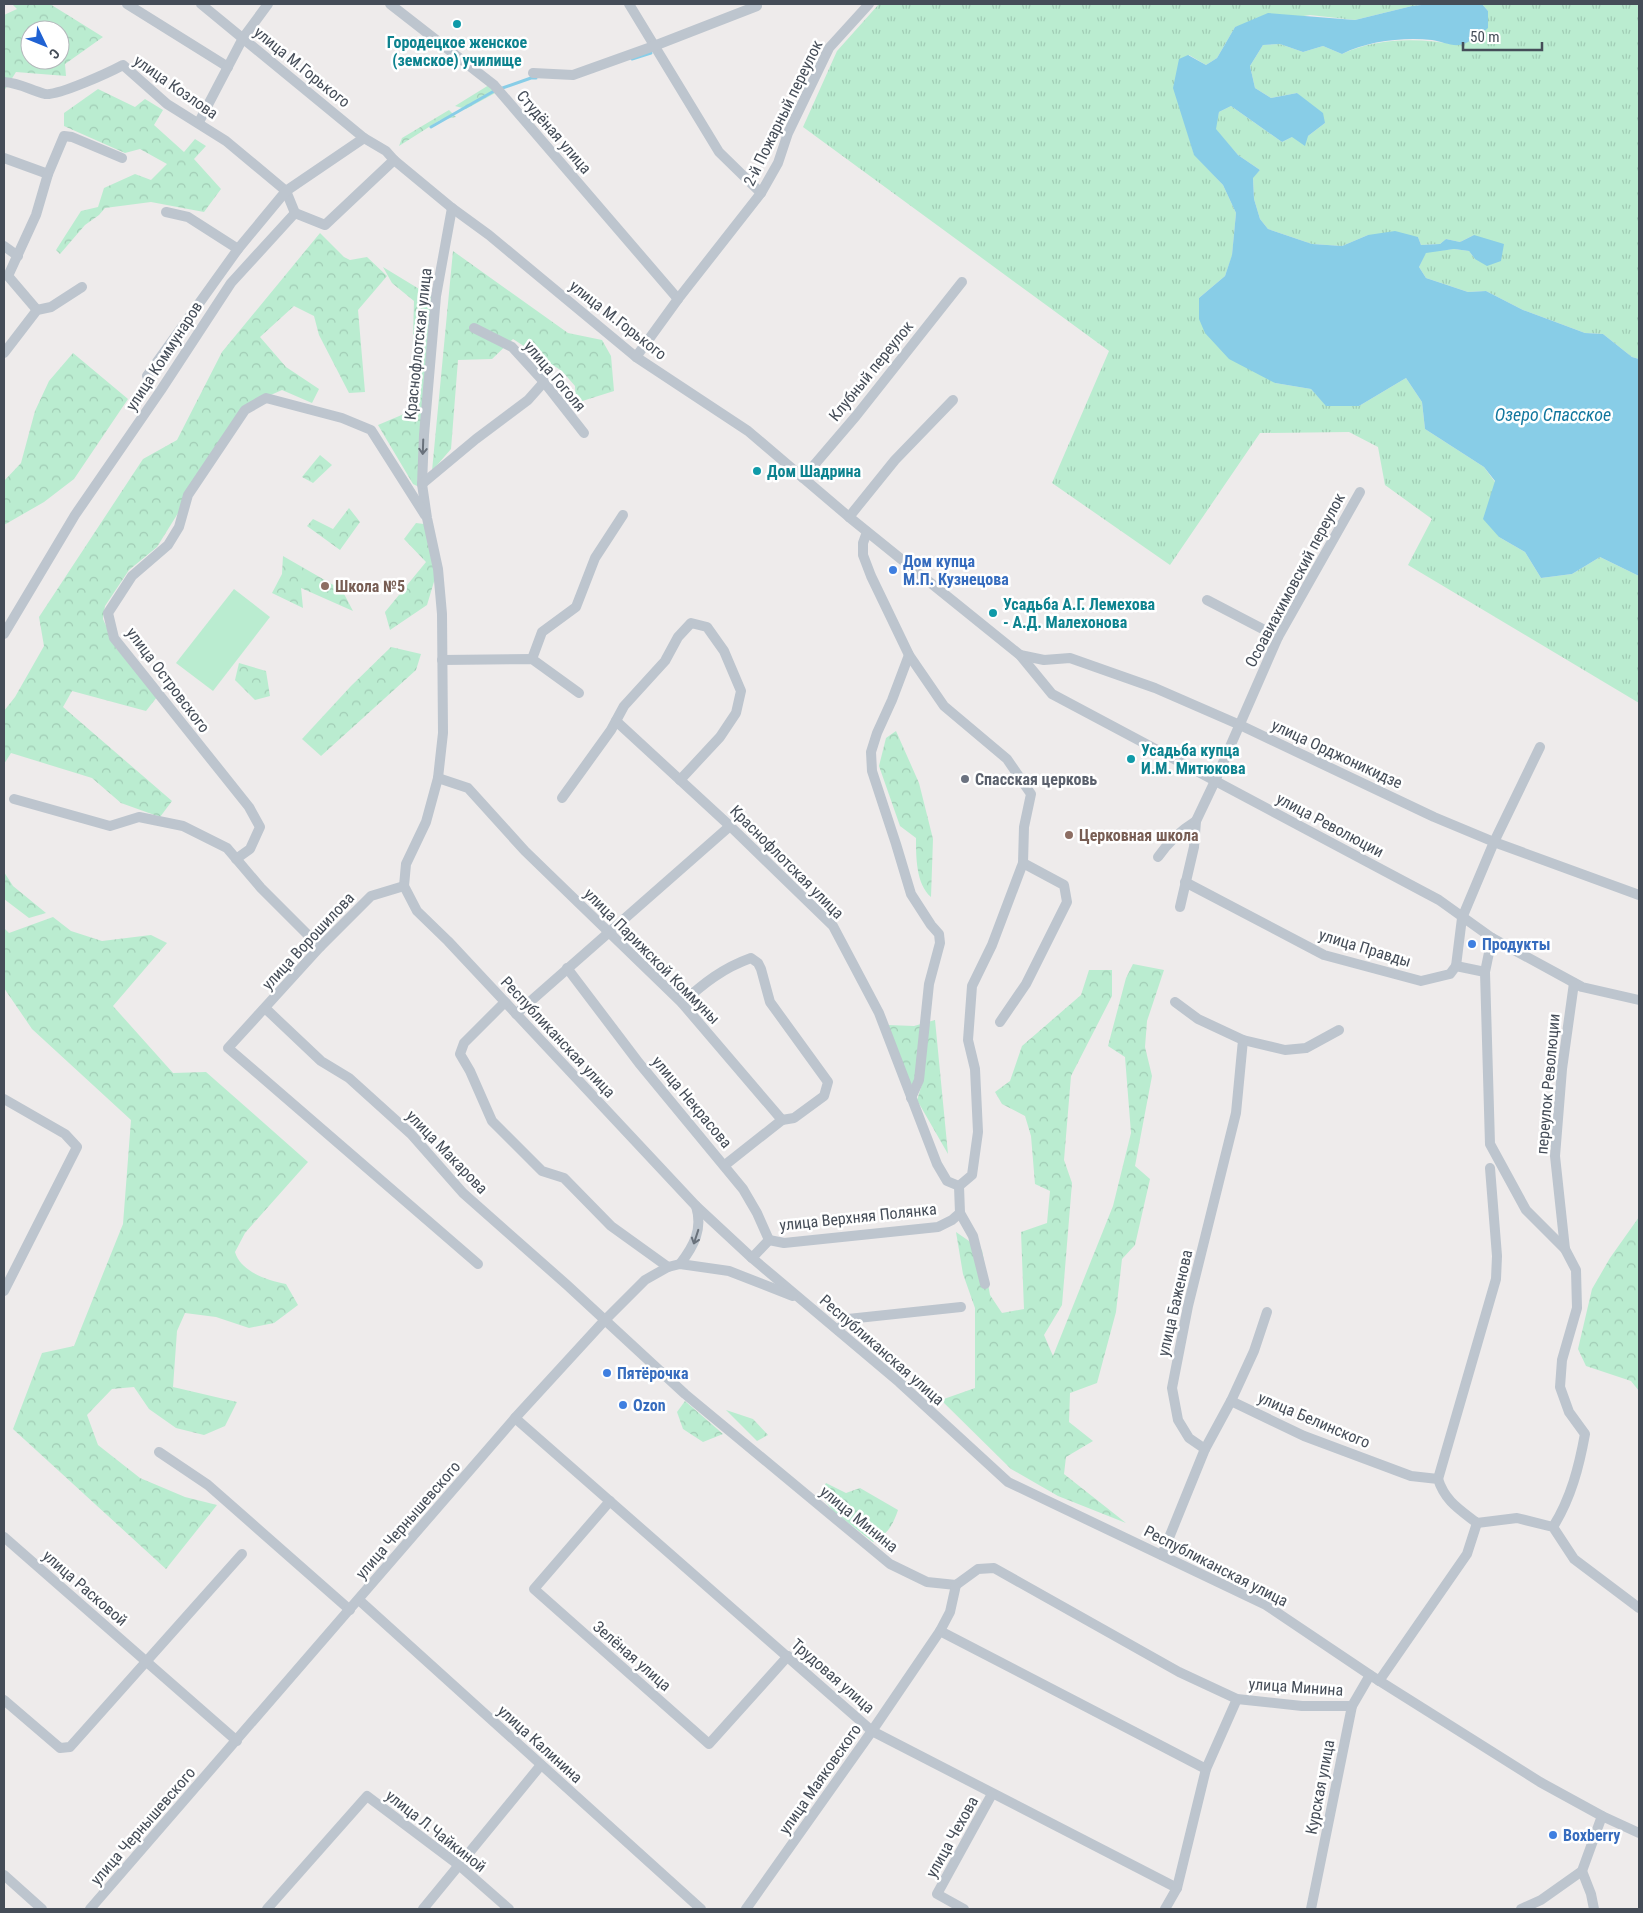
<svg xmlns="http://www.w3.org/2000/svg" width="1643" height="1913" viewBox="0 0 1643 1913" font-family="'Roboto Condensed',sans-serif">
<defs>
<pattern id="grass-tufts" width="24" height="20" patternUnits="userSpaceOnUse" patternTransform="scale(1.25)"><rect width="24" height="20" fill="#baecd0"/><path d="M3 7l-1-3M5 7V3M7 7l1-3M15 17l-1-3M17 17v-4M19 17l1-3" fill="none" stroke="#a1ccb5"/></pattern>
<pattern id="forest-crowns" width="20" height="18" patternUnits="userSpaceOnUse" patternTransform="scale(1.25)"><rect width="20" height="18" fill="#baecd0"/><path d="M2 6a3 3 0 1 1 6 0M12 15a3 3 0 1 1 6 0" fill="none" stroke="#a1ccb5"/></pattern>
</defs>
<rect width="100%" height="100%" fill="#eeebeb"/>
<g fill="url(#grass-tufts)">
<path d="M 879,4 L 1431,4 L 1412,6 L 1355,20 L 1310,15 L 1235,27 L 1217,58 L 1206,65 L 1189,55 L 1185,124 L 1194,154 L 1223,185 L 1236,213 L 1232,256 L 1225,276 L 1199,298 L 1275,383 L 1311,389 L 1327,406 L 1359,406 L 1406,378 L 1422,402 L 1425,429 L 1484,467 L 1495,482 L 1499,537 L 1525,552 L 1541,578 L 1572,574 L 1600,557 L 1639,576 L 1639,703 L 1408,565 L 1432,519 L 1385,485 L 1378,447 L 1349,432 L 1260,433 L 1170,565 L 1052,483 L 1109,351 L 803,127 L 837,51 Z"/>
<path d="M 1482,4 L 1639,4 L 1639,359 L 1632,357 L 1603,334 L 1585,333 L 1523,310 L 1486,291 L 1468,292 L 1426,278 L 1419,267 L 1426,252 L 1454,249 L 1469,251 L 1475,259 L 1474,235 L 1460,242 L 1446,239 L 1440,244 L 1421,245 L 1418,237 L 1368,235 L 1342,246 L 1312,244 L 1268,229 L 1260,219 L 1254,199 L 1253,177 L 1260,170 L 1238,155 L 1215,129 L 1219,112 L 1231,106 L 1282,142 L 1292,137 L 1308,136 L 1325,123 L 1297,93 L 1271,98 L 1255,88 L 1250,66 L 1263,45 L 1280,44 L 1303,52 L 1323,46 L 1342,54 C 1378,37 1420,38 1458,45 L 1488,11 Z"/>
</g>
<g fill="url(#forest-crowns)" fill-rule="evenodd">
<path d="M 12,4 L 50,4 L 103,37 L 65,64 L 66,76 L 16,72 L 4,91 L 4,15 L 17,9 ZM 30,30 L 60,30 L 60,60 L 30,60 Z"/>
<path d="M 489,85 L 497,92 L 466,109 L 455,106 Z"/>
<path d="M 98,89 L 135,107 L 145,99 L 163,110 L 154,125 L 184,152 L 195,139 L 206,146 L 194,159 L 221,189 L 204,212 L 151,202 L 105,208 L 99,215 L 85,225 L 60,254 L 56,250 L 81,211 L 98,207 L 104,188 L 135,174 L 151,180 L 167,164 L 140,149 L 125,153 L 64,126 L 64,113 Z"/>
<path d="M 449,110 L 456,117 L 440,120 L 399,146 L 402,138 Z"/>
<path d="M 320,233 L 344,257 L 350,260 L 367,257 L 387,276 L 358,310 L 365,392 L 349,393 L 319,335 L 314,316 L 294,306 L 260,337 L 286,367 L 319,389 L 312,403 L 282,390 L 244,407 L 157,547 L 129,570 L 105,606 L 103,619 L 116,648 L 157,697 L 146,711 L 72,691 L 63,707 L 172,801 L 160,817 L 121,803 L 92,778 L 11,753 L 4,764 L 4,711 L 15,697 L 44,646 L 39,617 L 143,459 L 177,440 L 222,352 Z"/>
<path d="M 453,251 L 568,333 L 602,340 L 611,356 L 614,391 L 576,403 L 575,386 L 562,371 L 513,339 L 492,359 L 458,360 L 451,449 L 432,471 Z"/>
<path d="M 383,267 L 434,298 L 417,486 L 413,484 L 378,425 L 411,411 L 414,301 L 392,283 Z"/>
<path d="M 73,353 L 128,399 L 74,479 L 44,502 L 4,525 L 4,481 L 21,463 L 35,411 L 49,381 Z"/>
<path d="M 320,455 L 332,465 L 313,483 L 302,477 Z"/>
<path d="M 349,508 L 360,522 L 340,550 L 307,526 L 313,519 L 333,529 Z"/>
<path d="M 416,523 L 424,524 L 436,575 L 427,605 L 390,630 L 385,612 L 426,562 L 404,539 Z"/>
<path d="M 283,556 L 342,590 L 353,611 L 301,588 L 303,608 L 272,593 L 282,574 Z"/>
<path d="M 391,647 L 421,654 L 416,670 L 321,756 L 302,739 L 351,686 Z"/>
<path d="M 239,663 L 266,671 L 270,696 L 255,700 L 235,680 Z"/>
<path d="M 896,731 L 919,783 L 933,839 L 931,897 C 916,884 916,857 916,838 L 900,826 L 879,766 L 886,738 Z"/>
<path d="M 4,872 L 13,886 L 46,913 L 29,918 L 4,899 Z"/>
<path d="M 53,917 L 71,931 L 102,941 L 151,935 L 167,943 L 113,1006 L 173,1073 L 206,1072 L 308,1162 L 245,1233 L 235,1252 C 241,1272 267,1280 286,1284 L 298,1305 L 274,1323 L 249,1328 L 216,1317 L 185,1313 L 177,1331 L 173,1387 L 237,1402 L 225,1426 L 204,1435 L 176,1428 L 149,1409 L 134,1387 L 112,1389 L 87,1415 L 98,1445 L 140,1478 L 185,1497 L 217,1505 L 166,1569 L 13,1429 L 42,1353 L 74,1346 L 123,1224 L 131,1120 L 32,1029 L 4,988 L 4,928 L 9,933 Z"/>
<path d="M 1133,964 L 1164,970 L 1147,1021 L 1145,1047 L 1152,1076 L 1135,1166 L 1150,1179 L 1135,1245 L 1122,1259 L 1116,1312 L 1097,1383 L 1070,1393 L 1069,1422 L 1093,1441 L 1066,1457 L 1064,1474 L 1126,1523 L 1058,1496 L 1011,1469 L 941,1400 L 975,1388 L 975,1308 L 963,1274 L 956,1232 L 982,1250 L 990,1295 L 1002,1313 L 1024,1309 L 1021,1232 L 1047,1223 L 1050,1191 L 1035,1184 L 1031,1136 L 1025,1116 L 1002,1104 L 995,1092 L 1010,1081 L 1022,1046 L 1081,995 L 1089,970 L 1112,970 L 1112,996 L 1071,1076 L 1064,1160 L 1072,1183 L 1062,1305 L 1044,1335 L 1053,1356 L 1113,1206 L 1131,1133 L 1125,1057 L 1108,1046 L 1126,978 Z"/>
<path d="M 935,1020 L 948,1154 L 917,1100 L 923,1081 L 911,1085 L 888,1025 L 914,1026 Z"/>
<path d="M 1639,1217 L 1639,1391 L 1631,1381 L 1586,1366 L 1578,1349 L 1592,1289 L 1610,1258 Z"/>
<path d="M 685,1401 L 723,1434 L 703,1442 L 683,1429 L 677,1412 Z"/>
<path d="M 726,1410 L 753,1419 L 768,1435 L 757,1441 Z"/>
<path d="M 826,1483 L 846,1493 L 860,1488 L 898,1510 C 893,1525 887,1535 873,1542 L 834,1512 L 819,1494 Z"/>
</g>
<path fill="#baecd0" d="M 234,589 L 270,617 L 213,691 L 176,663 Z"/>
<path fill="#88cde7" d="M 1431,4 L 1482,4 L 1488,11 L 1488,28 C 1480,35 1470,43 1459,45 C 1451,46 1440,41 1432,40 C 1403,37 1368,41 1342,54 L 1323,46 L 1303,52 L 1280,44 L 1263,45 L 1250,66 L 1255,88 L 1271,98 L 1297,93 L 1323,113 L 1325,123 L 1308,136 L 1305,146 L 1292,137 L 1282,142 L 1231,106 L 1219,112 L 1216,129 L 1238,155 L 1260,170 L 1253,178 L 1254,199 L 1260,219 L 1268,229 L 1312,244 L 1342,246 L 1368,235 L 1395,231 L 1418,237 L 1421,245 L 1440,244 L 1446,239 L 1460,242 L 1474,235 L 1504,244 L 1501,261 L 1487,266 L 1475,259 L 1469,251 L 1454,249 L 1426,253 L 1419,267 L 1426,278 L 1468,292 L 1486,291 L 1523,310 L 1585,333 L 1603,334 L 1632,357 L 1639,359 L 1639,576 L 1600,557 L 1572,574 L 1541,578 L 1525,552 L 1499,537 L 1483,519 L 1495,481 L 1484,467 L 1425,429 L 1422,402 L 1406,378 L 1359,406 L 1326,406 L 1311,389 L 1275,383 L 1229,359 L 1205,333 L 1199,319 L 1199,298 L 1225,276 L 1232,255 L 1236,213 L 1223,185 L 1194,155 L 1173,88 L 1179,59 L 1188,55 L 1206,65 L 1217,58 L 1235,27 L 1268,13 L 1355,20 L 1412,6 Z"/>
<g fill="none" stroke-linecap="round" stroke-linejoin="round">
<g stroke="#88cde7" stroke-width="3">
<path d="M 632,59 L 651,53"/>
<path d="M 431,127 L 494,91 L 531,78 L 536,78"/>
</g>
<g stroke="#bdc5ce" stroke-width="10">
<path d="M 127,4 L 228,67"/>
<path d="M 201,4 L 364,138 L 386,151 L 394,160 L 452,208 L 489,235 L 636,357 L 748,431 L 849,517 L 1020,655 L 1052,694 L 1439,900 L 1492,938 L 1582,987 L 1639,1000"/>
<path d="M 390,4 L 494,85 L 678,299"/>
<path d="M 629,4 L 719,152 L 761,193"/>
<path d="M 533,73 L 573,75 L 654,46 L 757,6"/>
<path d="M 4,82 C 20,83 30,90 45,94 C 58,96 110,72 123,65 L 167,104 L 226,141 L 286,191 L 295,213"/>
<path d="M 199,122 L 243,38 L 268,4"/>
<path d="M 4,158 L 48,174 L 64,136 L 72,137 L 122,158"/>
<path d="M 452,208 L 436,296 L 424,435 L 422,484 L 427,518 L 438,569 L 442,614 L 443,733 L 438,778 L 426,822 L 406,864 L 404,886 L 417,911 L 448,941 L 696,1206 L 752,1258 L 899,1382 L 1008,1482 L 1266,1605 L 1370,1675 L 1540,1782 L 1602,1816 L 1639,1833"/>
<path d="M 166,212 L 188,217 L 238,249"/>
<path d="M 4,246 L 18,256"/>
<path d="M 37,310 L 8,276 L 36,215 L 48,174"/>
<path d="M 474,328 L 512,347 L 544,382 L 584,433"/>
<path d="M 4,353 L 37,310 L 51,307 L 82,287"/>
<path d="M 636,357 L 678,299 L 761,193 L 778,163 L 788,133 L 829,48 L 869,4"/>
<path d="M 147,376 L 238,249 L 286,191 L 364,138"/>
<path d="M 803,478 L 856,416 L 962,282"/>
<path d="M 422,484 L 476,439 L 528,400 L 544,382"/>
<path d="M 849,517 L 895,460 L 953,400"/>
<path d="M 1207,600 L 1278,637"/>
<path d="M 4,634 L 75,515 L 161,390 L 231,283 L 295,213 L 325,225 L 394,160"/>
<path d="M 909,655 L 892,700 L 877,733 L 871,752 L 872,771 L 896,844 L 911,894 L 931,925 L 939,934 L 940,943 L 929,984 L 919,1080 L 911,1098"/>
<path d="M 1020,655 L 1044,660 L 1070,658 L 1155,688 L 1240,725 L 1434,817 L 1494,842 L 1639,895"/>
<path d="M 532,659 L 542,632 L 576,607 L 595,558 L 623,515"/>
<path d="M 442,660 L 532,659 L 579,693"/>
<path d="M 616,721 L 730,826 L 833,926 L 879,1013 L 937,1164 L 947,1181 L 959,1186"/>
<path d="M 438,778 L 468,788 L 525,851 L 682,1003 L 782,1120 L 725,1165"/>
<path d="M 562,798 L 611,730 L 624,706 L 665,661 L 678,637 L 691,623 L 707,627 L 724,651 L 741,691 L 736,713 L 720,737 L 680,780"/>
<path d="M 14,799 L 110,826 L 139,817 L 183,826 L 227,848 L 261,888 L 320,947"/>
<path d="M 1158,857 C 1169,841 1180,831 1196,821"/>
<path d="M 236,859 L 250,849 L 260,827 L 249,807 L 114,638 L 108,613 L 132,576 L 168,545 L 179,527 L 188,495 L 245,410 L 266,398 L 342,418 L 371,430 L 425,515"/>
<path d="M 1185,882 L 1324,955 L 1421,981 L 1450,974 L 1456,966 L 1485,972"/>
<path d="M 404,886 L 371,896 L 320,947 L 228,1048 L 478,1264"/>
<path d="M 1180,907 L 1194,847 L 1196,821 L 1215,781 L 1278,637 L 1360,492"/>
<path d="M 1492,938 L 1485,972 L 1490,1144 L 1526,1210 L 1565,1249 L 1576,1270 L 1577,1308 L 1562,1360 L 1560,1387 L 1569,1412 L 1585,1434 C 1579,1467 1571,1498 1553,1527"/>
<path d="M 1456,966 L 1462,918 L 1494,842 L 1540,747"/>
<path d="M 567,968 L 639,1063 L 743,1189 L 757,1213 L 769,1240"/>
<path d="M 505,1002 L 464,1043 L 460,1054 L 470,1071 L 492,1121 L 542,1171 L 564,1178 L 611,1226 L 668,1267"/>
<path d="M 682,1003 C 704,983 723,968 751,958 L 758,963 L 761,969 L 770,1002 L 828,1082 L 824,1096 L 794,1118 L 782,1120"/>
<path d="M 266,1009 L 321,1061 L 349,1078 L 411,1134 L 463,1193 L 567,1285 L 685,1394 L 890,1564 L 927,1582 L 956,1585 L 978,1569 L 994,1568 L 1179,1672 L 1237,1699 L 1302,1706 L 1352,1706"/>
<path d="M 516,1014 L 730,826"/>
<path d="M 1000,1022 L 1026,984 L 1067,902 L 1064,885 L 1023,863"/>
<path d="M 1243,1040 L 1285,1050 L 1306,1048 L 1339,1030"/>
<path d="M 4,1099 L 65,1134 L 77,1147 L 4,1291"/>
<path d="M 960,1213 L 973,1236 L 985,1284"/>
<path d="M 769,1240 L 784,1243 L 938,1227 L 952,1220 L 960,1213 L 959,1186 L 972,1175 L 978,1132 L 975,1069 L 968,1040 L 972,986 L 992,945 L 1023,863 L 1024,827 L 1031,794 L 1007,759 L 944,706 L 909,655 L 871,576 L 863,555 L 863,543 L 867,532"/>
<path d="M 1565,1249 L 1555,1156 L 1562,1069 L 1574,983"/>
<path d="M 752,1258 L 769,1240"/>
<path d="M 680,1264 C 694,1246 703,1229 696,1206"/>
<path d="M 838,1330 L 848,1319 L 961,1307"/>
<path d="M 1231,1401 L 1254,1351 L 1267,1312"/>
<path d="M 515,1418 L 872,1731 L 1177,1888"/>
<path d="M 1205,1449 L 1231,1401 L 1304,1436 L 1411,1476 L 1438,1479 C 1445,1501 1459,1509 1477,1523 L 1517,1518 L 1553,1527 L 1574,1559 L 1639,1608"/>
<path d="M 159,1452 L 208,1485 L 350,1610"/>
<path d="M 1438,1479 L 1496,1279 L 1497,1256 L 1490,1168"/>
<path d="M 610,1501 L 534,1589 L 709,1744 L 788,1656"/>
<path d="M 4,1537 L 237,1741"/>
<path d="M 1162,1555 L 1205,1449 L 1189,1438 L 1178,1420 L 1172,1388 L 1188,1306 L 1236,1113 L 1243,1040 L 1198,1019 L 1175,1002"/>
<path d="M 359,1600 L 701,1909"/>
<path d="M 940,1631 L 1206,1769 L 1237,1699"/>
<path d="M 1379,1681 L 1467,1554 L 1477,1523"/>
<path d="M 4,1700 L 60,1748 L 70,1747 L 242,1554"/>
<path d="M 1582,1871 L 1591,1894 L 1594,1909"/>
<path d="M 4,1875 L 42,1909"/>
<path d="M 90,1909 L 515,1418 L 604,1321 L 645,1280 L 668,1267 L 680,1264 L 729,1271 L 793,1296"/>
<path d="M 267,1909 L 367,1796 L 460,1866 L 509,1909"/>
<path d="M 423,1909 L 541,1765"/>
<path d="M 746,1909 L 872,1731 L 940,1631 L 950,1612 L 956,1585"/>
<path d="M 964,1909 L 937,1894 L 992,1794"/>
<path d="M 1165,1909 L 1177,1888 L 1206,1769"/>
<path d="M 1311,1909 L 1352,1706 L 1370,1675"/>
<path d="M 1521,1909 L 1541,1900 L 1582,1871 L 1602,1816"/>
</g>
</g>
<defs><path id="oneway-shaft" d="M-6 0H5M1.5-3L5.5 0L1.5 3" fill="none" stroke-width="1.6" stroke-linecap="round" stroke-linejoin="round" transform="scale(1.25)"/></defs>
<g stroke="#69717b">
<use href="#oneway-shaft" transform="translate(423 447) rotate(92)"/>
<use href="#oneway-shaft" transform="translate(696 1237) rotate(108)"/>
</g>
<g fill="#0f9aa8" stroke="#fff" stroke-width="2">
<circle cx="457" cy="24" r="5"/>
<circle cx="757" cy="471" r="5"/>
<circle cx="993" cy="613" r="5"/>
<circle cx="1131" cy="759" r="5"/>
</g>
<g fill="#3f7fe0" stroke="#fff" stroke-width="2">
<circle cx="893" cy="570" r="5"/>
<circle cx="1472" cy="944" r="5"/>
<circle cx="607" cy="1373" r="5"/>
<circle cx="623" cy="1405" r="5"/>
<circle cx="1553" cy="1835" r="5"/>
</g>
<g fill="#8d6e63" stroke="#fff" stroke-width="2">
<circle cx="325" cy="586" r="5"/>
<circle cx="1069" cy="835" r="5"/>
</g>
<circle fill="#6b7280" stroke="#fff" stroke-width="2" cx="965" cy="779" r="5"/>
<g text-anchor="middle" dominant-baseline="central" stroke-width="5" stroke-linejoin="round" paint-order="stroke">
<g font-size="16" font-weight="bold" fill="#0d838f" stroke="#fff" text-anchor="start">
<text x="457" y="42" text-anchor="middle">Городецкое женское<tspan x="457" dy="18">(земское) училище</tspan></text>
<text x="767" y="471">Дом Шадрина</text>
<text x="1003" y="604">Усадьба А.Г. Лемехова<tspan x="1003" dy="18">- А.Д. Малехонова</tspan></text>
<text x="1141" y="750">Усадьба купца<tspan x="1141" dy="18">И.М. Митюкова</tspan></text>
</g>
<g font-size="16" fill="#454d58" stroke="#fff">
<text transform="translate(302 67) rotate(39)">улица М.Горького</text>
<text transform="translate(176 87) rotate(35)">улица Козлова</text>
<text transform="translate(783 113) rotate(-64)">2-й Пожарный переулок</text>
<text transform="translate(554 132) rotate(49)">Студёная улица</text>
<text transform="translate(618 320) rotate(38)">улица М.Горького</text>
<text transform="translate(418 344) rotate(-84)">Краснофлотская улица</text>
<text transform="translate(164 356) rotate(-57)">улица Коммунаров</text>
<text transform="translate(871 371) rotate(-51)">Клубный переулок</text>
<text transform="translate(555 376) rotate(50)">улица Гоголя</text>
<text transform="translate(1295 580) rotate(-62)">Осоавиахимовский переулок</text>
<text transform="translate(168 680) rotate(53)">улица Островского</text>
<text transform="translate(1337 754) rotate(25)">улица Орджоникидзе</text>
<text transform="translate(1330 825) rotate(28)">улица Революции</text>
<text transform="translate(787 862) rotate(45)">Краснофлотская улица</text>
<text transform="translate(308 941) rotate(-47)">улица Ворошилова</text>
<text transform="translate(1365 948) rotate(17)">улица Правды</text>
<text transform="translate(652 956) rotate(45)">улица Парижской Коммуны</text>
<text transform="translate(558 1037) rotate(47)">Республиканская улица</text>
<text transform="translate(1548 1084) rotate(-85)">переулок Революции</text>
<text transform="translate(692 1102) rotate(50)">улица Некрасова</text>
<text transform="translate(447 1152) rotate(46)">улица Макарова</text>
<text transform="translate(858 1217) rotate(-6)">улица Верхняя Полянка</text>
<text transform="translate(1175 1303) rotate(-77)">улица Баженова</text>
<text transform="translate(882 1350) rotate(41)">Республиканская улица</text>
<text transform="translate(1314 1420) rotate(23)">улица Белинского</text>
<text transform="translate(859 1519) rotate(39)">улица Минина</text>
<text transform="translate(408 1520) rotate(-49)">улица Чернышевского</text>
<text transform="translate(1216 1566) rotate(27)">Республиканская улица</text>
<text transform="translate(85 1588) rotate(41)">улица Расковой</text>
<text transform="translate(632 1656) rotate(41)">Зелёная улица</text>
<text transform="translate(833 1676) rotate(41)">Трудовая улица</text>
<text transform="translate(1296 1687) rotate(4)">улица Минина</text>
<text transform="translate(540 1744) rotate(42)">улица Калинина</text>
<text transform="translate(820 1779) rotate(-55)">улица Маяковского</text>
<text transform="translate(1320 1787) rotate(-79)">Курская улица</text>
<text transform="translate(143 1826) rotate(-49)">улица Чернышевского</text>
<text transform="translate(436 1831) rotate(38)">улица Л.Чайкиной</text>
<text transform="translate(952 1837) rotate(-61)">улица Чехова</text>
</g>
<g font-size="16" font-weight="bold" fill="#366cbe" stroke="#fff" text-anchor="start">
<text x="903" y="561">Дом купца<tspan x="903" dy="18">М.П. Кузнецова</tspan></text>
<text x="1482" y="944">Продукты</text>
<text x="617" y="1373">Пятёрочка</text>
<text x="633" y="1405">Ozon</text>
<text x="1563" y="1835">Boxberry</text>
</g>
<g font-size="16" font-weight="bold" fill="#785e54" stroke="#fff" text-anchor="start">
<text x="335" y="586">Школа №5</text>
<text x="1079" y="835">Церковная школа</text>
</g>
<g font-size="16" font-weight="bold" fill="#5b616d" stroke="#fff" text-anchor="start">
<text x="975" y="779">Спасская церковь</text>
</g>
<g font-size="18" font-style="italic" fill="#12779e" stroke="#fff">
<text x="1553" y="414">Озеро Спасское</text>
</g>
</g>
<rect width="1643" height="1913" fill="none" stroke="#454d58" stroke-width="10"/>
<g transform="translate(45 45) rotate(133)"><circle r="24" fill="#ffffff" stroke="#b5b8bc"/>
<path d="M0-4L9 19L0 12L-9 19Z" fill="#2062d3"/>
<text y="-8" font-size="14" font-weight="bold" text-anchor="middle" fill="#454d58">С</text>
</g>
<path d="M1463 42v8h79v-8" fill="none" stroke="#454d58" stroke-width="2.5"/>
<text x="1470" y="42" font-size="15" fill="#454d58" stroke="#ffffff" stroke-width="4" paint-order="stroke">50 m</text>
</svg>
